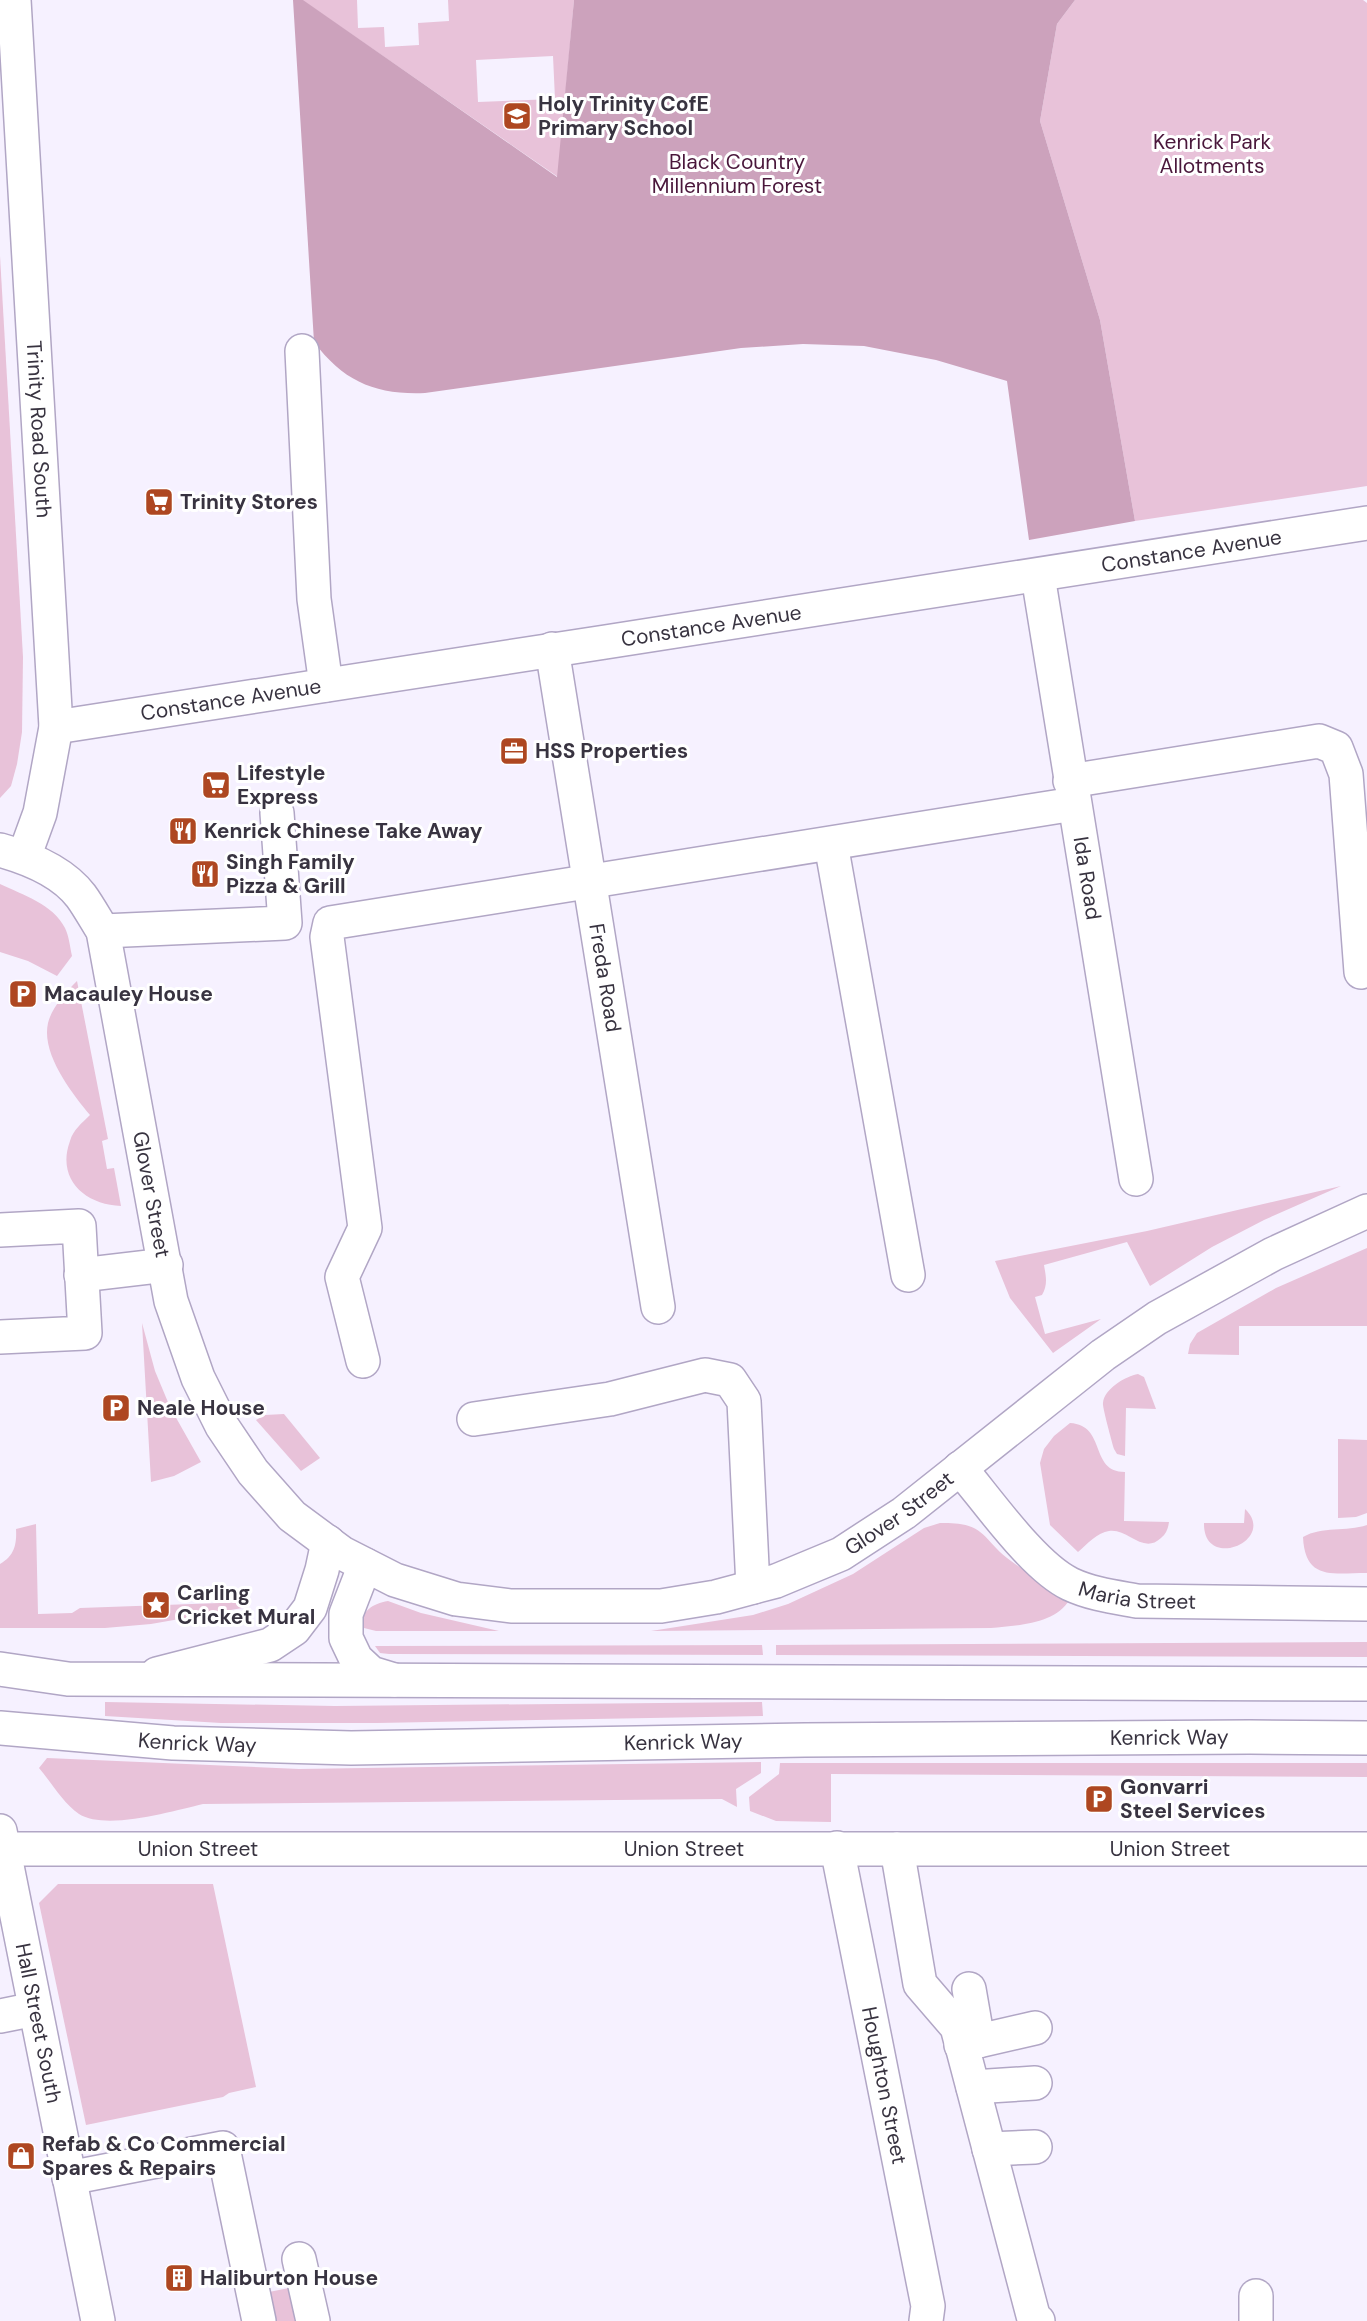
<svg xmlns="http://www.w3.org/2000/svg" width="1367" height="2321" viewBox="0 0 1367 2321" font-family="'DM Sans',sans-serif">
<rect width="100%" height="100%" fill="#f6f1ff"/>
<g fill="#e8c2d9" fill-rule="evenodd">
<path d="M 302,0 L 357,0 L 358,28 L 384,27 L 385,47 L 419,45 L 418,23 L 449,21 L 448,0 L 574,0 L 558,177 ZM 553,56 L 555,99 L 478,102 L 476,60 Z"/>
<path d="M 1075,0 L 1363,0 L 1367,3 L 1367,486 L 1135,521 L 1100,320 L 1040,121 L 1057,24 Z"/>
<path d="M 0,256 L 23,657 L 22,732 L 17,764 L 11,786 L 0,798 Z"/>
<path d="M 0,884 C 23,895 53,904 65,928 C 69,936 70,947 72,956 L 57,976 L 28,961 L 0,952 Z"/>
<path d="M 77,981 L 108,1139 L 102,1141 L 107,1169 L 114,1168 L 121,1206 C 85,1205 56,1179 70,1141 C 73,1130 82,1123 90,1115 C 72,1093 41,1054 48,1023 C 52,1007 66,992 77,981 Z"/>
<path d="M 1341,1186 L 1264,1220 L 1212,1247 L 1150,1286 L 1127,1242 L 1044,1265 C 1046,1277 1048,1284 1042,1295 L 1035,1297 L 1045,1334 L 1101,1319 L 1053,1353 L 1010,1298 L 995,1261 L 1147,1231 Z"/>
<path d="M 1367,1248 L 1367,1326 L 1239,1326 L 1239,1355 L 1188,1354 L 1190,1344 L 1197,1333 L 1276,1288 Z"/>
<path d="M 142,1323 L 155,1371 L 170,1407 L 201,1462 L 174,1476 L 151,1482 Z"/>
<path d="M 1138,1374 L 1144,1377 L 1156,1409 L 1126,1408 L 1125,1456 L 1117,1454 L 1114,1449 C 1112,1442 1102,1406 1103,1403 C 1104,1389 1126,1376 1138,1374 Z"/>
<path d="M 284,1414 L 320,1458 L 301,1471 L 256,1420 L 265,1415 Z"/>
<path d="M 1070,1423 C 1107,1425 1089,1472 1125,1472 L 1124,1521 L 1169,1522 C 1168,1529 1166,1534 1161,1538 C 1143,1555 1128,1528 1109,1531 C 1098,1532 1086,1545 1078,1552 L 1050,1525 L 1040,1463 L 1044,1449 L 1054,1436 Z"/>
<path d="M 1338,1439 L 1367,1440 L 1367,1513 L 1356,1517 L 1338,1518 Z"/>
<path d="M 1245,1509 C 1278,1540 1203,1572 1204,1523 L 1244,1523 Z"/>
<path d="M 940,1523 C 987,1522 980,1538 1011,1561 C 1030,1575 1051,1587 1070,1599 C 1055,1625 1017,1625 991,1628 L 651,1631 L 753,1615 L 788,1604 L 853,1574 L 924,1528 Z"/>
<path d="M 36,1524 L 38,1614 L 72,1613 L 80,1608 L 248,1602 L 248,1607 L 151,1624 L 105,1628 L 0,1628 L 0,1564 C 14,1556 17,1545 16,1529 Z"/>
<path d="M 1367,1525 L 1367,1573 C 1333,1573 1305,1581 1303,1537 C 1322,1526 1346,1532 1367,1525 Z"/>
<path d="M 388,1601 L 421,1613 L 499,1631 L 376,1631 L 360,1627 C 363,1610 372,1604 388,1601 Z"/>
<path d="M 1367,1642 L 1367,1657 L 776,1655 L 776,1645 Z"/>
<path d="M 762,1645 L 763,1655 L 389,1654 L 380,1653 L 375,1646 Z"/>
<path d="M 105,1702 L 335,1706 L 762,1702 L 763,1716 L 377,1723 L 221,1723 L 105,1716 Z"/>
<path d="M 47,1758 L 299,1769 L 761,1762 L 761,1773 L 736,1789 L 737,1807 L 722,1799 L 203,1804 C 173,1811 106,1831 79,1814 C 63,1803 51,1782 39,1768 Z"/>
<path d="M 780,1763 L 1367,1763 L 1367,1777 L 831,1774 L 831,1822 L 776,1821 L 750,1811 L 749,1797 L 779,1774 Z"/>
<path d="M 58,1884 L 213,1884 L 256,2087 L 229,2093 L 223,2097 L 86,2125 L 39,1903 Z"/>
<path d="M 289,2288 L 295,2321 L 270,2321 L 264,2293 Z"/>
</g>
<path fill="#cca2bc" d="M 293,0 L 303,0 L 557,177 L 574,0 L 1075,0 L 1057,24 L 1040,121 L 1100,320 L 1135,521 L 1029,540 L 1007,381 L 936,360 L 864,346 L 803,344 L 741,348 L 425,393 C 376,395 344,382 314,342 Z"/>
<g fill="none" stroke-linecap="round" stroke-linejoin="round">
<g stroke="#b1a6c5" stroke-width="36">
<g id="minor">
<path id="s1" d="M 14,0 L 56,727 L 40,813 L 24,857"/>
<path d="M 302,351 L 314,599 L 326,685"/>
<path id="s2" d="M 1038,576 L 1136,1179"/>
<path id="s3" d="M 552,649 L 658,1307"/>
<path id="s4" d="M 56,727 C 493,658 930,594 1367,523"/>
<path d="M 1070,781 L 1319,741 L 1336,748 L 1346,774 L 1361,972"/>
<path d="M 831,844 L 908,1275"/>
<path id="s5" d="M 0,850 C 29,858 62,871 81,896 C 89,907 96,920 103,931 L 171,1301 L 198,1378 L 222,1426 L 253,1472 L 292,1516 L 342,1553 L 395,1580 L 456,1599 L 511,1606 L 661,1606 L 716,1597 L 776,1581 L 841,1554 L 904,1513 L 1103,1355 L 1157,1318 L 1273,1254 L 1367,1211"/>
<path d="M 103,931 L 285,923 L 277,813"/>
<path d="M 0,1230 L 79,1226 L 85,1333 L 0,1337"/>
<path d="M 81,1275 L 166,1265"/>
<path d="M 363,1361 L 342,1277 L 365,1228 L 327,937 L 330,923 L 1074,804"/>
<path d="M 474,1419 L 610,1399 L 705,1375 L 730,1380 L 744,1401 L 753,1587"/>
<path id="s6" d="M 960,1468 C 988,1501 1033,1566 1070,1584 C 1091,1594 1115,1597 1137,1601 L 1367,1604"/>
<path d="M 365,1565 L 346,1614 L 346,1638 L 356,1659 L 371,1673 L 394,1680"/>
<path d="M 157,1674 L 270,1645 L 294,1629 L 310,1608 L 322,1570 L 328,1542"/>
<path id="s7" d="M 0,1831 L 98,2321"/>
<path id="s8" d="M 837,1848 L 928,2306 L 926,2321"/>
<path id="s9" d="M 0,1849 L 1367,1849"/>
<path d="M 897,1849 L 920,1984 L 957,2027 L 1034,2319 L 1038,2321"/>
<path d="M 969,1989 L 978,2041"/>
<path d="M 0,2016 L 35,2009"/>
<path d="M 961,2045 L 1035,2028"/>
<path d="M 973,2087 L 1035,2083"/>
<path d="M 989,2149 L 1035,2147"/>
<path d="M 69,2178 L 223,2148 L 259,2321"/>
<path d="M 299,2259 L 313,2321"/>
<path d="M 1256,2296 L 1256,2321"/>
</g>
</g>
<g stroke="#b1a6c5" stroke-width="36">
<g id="major">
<path d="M 0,1669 L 68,1679 L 1367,1684"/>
<path id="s10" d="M 0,1728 L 173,1743 L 351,1748 L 805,1740 L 1250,1737 L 1367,1738"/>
</g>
</g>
<use href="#minor" stroke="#fff" stroke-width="33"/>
<use href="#major" stroke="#fff" stroke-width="33"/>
</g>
<defs>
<g id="school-square" transform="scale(1.5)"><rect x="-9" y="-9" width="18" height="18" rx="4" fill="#ae4721" stroke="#fff"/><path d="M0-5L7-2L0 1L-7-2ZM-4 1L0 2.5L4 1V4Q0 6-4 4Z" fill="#fff"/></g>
<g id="supermarket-square" transform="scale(1.5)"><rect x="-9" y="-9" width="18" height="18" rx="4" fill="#ae4721" stroke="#fff"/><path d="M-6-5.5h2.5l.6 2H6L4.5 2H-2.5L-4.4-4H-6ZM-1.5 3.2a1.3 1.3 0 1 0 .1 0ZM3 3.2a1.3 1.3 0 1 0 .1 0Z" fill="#fff"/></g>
<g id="office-square" transform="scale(1.5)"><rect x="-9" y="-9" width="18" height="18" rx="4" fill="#ae4721" stroke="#fff"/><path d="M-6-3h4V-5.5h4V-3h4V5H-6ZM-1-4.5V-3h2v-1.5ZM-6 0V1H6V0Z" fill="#fff"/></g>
<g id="restaurant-square" transform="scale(1.5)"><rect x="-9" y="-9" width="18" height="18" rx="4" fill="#ae4721" stroke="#fff"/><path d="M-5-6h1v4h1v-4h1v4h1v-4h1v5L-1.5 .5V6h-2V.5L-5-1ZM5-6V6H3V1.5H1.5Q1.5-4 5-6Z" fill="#fff"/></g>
<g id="parking-square" transform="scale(1.5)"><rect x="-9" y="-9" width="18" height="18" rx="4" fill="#ae4721" stroke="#fff"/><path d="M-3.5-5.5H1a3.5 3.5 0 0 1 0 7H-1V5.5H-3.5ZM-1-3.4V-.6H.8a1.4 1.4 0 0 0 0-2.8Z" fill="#fff"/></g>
<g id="sight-square" transform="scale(1.5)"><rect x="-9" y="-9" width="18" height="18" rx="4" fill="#ae4721" stroke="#fff"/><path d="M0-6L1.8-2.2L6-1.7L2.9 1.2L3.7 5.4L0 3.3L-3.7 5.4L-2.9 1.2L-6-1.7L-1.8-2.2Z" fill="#fff"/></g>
<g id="shop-square" transform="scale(1.5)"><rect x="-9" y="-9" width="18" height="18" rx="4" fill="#ae4721" stroke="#fff"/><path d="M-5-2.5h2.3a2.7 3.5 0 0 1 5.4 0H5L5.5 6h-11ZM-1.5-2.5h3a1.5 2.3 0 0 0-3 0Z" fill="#fff"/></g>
<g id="building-square" transform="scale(1.5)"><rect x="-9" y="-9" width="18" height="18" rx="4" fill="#ae4721" stroke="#fff"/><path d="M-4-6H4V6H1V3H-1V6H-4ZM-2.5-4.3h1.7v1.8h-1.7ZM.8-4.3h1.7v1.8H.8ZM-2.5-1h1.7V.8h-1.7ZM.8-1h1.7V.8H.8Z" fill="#fff"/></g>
</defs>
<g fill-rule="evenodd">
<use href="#school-square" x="517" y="116"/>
<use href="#supermarket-square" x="159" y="502"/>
<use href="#office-square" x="514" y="751"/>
<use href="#supermarket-square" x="216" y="785"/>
<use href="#restaurant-square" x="183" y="831"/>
<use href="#restaurant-square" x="205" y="874"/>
<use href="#parking-square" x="23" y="994"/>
<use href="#parking-square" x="116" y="1408"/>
<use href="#sight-square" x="156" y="1605"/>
<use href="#parking-square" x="1099" y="1799"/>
<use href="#shop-square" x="21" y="2156"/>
<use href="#building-square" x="179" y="2278"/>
</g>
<g text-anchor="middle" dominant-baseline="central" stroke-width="6" stroke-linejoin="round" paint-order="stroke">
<g font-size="21" font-weight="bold" fill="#383340" stroke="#fff" text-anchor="start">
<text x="538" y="104">Holy Trinity CofE<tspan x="538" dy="24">Primary School</tspan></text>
<text x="180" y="502">Trinity Stores</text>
<text x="535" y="751">HSS Properties</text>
<text x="237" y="773">Lifestyle<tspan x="237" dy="24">Express</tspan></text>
<text x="204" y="831">Kenrick Chinese Take Away</text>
<text x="226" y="862">Singh Family<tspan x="226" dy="24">Pizza &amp; Grill</tspan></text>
<text x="44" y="994">Macauley House</text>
<text x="137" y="1408">Neale House</text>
<text x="177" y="1593">Carling<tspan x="177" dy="24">Cricket Mural</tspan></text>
<text x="1120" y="1787">Gonvarri<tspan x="1120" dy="24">Steel Services</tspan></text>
<text x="42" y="2144">Refab &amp; Co Commercial<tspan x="42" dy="24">Spares &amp; Repairs</tspan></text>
<text x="200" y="2278">Haliburton House</text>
</g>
<g font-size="21" fill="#4a173b" stroke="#fff">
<text x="1212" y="142">Kenrick Park<tspan x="1212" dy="24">Allotments</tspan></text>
<text x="737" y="162">Black Country<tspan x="737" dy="24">Millennium Forest</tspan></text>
</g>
<g font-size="21" fill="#383340" stroke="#fff">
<text stroke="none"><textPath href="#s1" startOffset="430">Trinity Road South</textPath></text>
<text stroke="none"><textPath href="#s4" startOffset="1149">Constance Avenue</textPath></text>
<text stroke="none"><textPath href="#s4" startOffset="663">Constance Avenue</textPath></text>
<text stroke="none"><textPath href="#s4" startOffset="177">Constance Avenue</textPath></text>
<text stroke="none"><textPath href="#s2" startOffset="306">Ida Road</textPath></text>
<text stroke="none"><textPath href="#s3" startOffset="333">Freda Road</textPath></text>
<text stroke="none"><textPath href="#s5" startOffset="404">Glover Street</textPath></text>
<text stroke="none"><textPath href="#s5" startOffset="1412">Glover Street</textPath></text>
<text stroke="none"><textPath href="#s6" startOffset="230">Maria Street</textPath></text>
<text stroke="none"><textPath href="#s10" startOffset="1170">Kenrick Way</textPath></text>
<text stroke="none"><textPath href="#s10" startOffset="198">Kenrick Way</textPath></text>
<text stroke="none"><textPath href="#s10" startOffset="684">Kenrick Way</textPath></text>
<text stroke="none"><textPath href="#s9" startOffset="684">Union Street</textPath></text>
<text stroke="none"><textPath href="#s9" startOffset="198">Union Street</textPath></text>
<text stroke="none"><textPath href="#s9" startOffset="1170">Union Street</textPath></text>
<text stroke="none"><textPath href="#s7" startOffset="196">Hall Street South</textPath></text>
<text stroke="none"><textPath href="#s8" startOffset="242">Houghton Street</textPath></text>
</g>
</g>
</svg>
